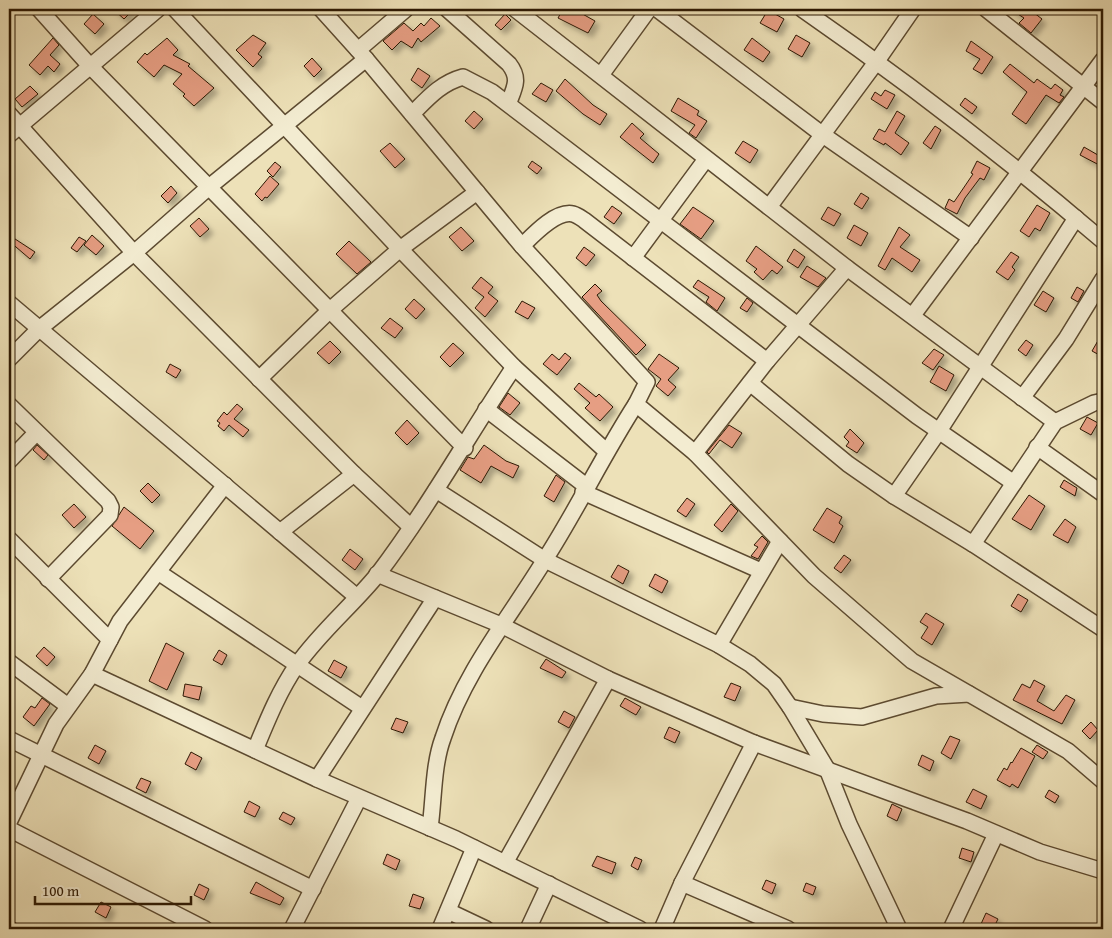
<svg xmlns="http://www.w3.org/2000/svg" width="1112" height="938" viewBox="0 0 1112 938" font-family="'Gentium Book Plus',serif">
<defs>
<filter id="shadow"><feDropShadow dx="4.5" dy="4.5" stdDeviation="2.5" flood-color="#0004"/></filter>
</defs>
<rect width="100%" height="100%" fill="#ede1b8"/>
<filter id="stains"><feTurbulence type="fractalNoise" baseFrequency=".004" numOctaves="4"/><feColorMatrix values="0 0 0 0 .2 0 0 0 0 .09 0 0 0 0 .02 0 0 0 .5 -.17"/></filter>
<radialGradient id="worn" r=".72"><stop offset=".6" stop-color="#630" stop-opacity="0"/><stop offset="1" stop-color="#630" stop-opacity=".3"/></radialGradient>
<g fill="#e69e83" stroke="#2c1802" filter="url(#shadow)">
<path d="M 113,9 L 134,9 L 124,19 Z"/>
<path d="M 563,9 L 580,9 L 579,12 L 595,21 L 588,33 L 558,18 Z"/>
<path d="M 1010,9 L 1029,9 L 1042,19 L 1031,33 L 1019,23 L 1024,18 Z"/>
<path d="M 768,10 L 784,19 L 777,32 L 760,23 Z"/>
<path d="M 93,14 L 104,24 L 95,34 L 84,24 Z"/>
<path d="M 505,14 L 511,20 L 501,30 L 495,25 Z"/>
<path d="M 431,18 L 440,26 L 421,42 L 418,38 L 412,48 L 401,41 L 392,50 L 383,41 L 404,23 L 413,31 L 421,23 L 424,26 Z"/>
<path d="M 253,35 L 266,43 L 258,54 L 262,57 L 253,67 L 236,50 Z"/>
<path d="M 796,35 L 810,43 L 802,57 L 788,49 Z"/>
<path d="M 53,38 L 59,45 L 50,55 L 60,64 L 54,72 L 48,66 L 40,75 L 29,65 Z"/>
<path d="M 167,38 L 178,50 L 173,55 L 190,64 L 188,66 L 214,88 L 194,106 L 183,96 L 185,94 L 173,84 L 182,74 L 164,65 L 154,77 L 137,62 L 145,53 L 147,55 Z"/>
<path d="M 752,38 L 770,52 L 763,62 L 744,50 Z"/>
<path d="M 971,41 L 993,57 L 982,74 L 973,69 L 980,59 L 966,51 Z"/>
<path d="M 312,58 L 322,69 L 314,77 L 304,66 Z"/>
<path d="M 1010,64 L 1034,83 L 1037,79 L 1051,89 L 1055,84 L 1063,90 L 1060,95 L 1064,97 L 1059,103 L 1046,95 L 1026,124 L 1012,114 L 1027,92 L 1003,72 Z"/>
<path d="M 418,68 L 430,76 L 422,88 L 411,80 Z"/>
<path d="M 565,79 L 593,105 L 607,114 L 600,125 L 583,114 L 556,91 Z"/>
<path d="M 541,83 L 553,90 L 546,102 L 532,94 Z"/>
<path d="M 30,86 L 38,94 L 22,107 L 15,99 Z"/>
<path d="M 885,90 L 895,95 L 887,109 L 871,99 L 875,92 L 881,96 Z"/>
<path d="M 678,98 L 699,111 L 697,115 L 707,121 L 696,138 L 689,133 L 695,125 L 671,111 Z"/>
<path d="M 965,98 L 977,107 L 972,114 L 960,105 Z"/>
<path d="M 474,111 L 483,119 L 474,129 L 465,121 Z"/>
<path d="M 897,111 L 905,116 L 895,133 L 909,143 L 901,155 L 885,143 L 884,145 L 873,139 L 879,129 L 885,132 Z"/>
<path d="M 632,123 L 644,134 L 640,138 L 659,154 L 653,163 L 620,137 Z"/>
<path d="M 935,126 L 941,130 L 931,149 L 923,143 Z"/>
<path d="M 743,141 L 758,150 L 750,163 L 735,153 Z"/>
<path d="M 390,143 L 405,159 L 395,168 L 380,151 Z"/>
<path d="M 1084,147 L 1103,158 L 1103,167 L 1080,155 Z"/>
<path d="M 532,161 L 542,168 L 537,174 L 528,167 Z"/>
<path d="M 977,161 L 990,168 L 984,180 L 980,178 L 965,198 L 957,214 L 945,208 L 949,199 L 954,202 L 973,174 L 971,173 Z"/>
<path d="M 275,162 L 281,167 L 273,177 L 267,171 Z"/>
<path d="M 270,176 L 279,184 L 267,198 L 265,197 L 262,201 L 255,194 Z"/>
<path d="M 171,186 L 177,193 L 168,203 L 161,196 Z"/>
<path d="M 861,193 L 869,198 L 862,209 L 854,204 Z"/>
<path d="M 1037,205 L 1050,213 L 1040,231 L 1035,228 L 1029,237 L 1020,231 Z"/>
<path d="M 612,206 L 622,213 L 614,224 L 604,217 Z"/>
<path d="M 693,207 L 714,221 L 701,239 L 680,224 Z"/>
<path d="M 828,207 L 841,214 L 834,226 L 821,219 Z"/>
<path d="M 199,218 L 209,229 L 200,237 L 190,226 Z"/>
<path d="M 854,225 L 868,233 L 861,246 L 847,238 Z"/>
<path d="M 461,227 L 474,241 L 462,251 L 449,237 Z"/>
<path d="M 899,227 L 910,235 L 900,247 L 920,260 L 912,272 L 892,258 L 885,270 L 878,266 Z"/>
<path d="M 9,235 L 35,252 L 30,259 L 9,241 Z"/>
<path d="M 92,235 L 104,246 L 96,255 L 84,245 Z"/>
<path d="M 79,237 L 86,241 L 77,252 L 71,248 Z"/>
<path d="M 349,241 L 371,262 L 357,274 L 336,254 Z"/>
<path d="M 756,246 L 783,267 L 777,274 L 772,270 L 763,280 L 754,272 L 757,269 L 746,261 Z"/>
<path d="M 584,247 L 595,255 L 586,266 L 576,258 Z"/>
<path d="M 794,249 L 805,257 L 798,268 L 787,261 Z"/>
<path d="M 1011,252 L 1019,257 L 1012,267 L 1015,270 L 1008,280 L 996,272 Z"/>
<path d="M 807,266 L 826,278 L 818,287 L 800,277 Z"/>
<path d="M 481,277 L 493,287 L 488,293 L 498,301 L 485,317 L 475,308 L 484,297 L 472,288 Z"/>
<path d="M 698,280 L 725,298 L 717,311 L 706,302 L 709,297 L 693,287 Z"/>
<path d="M 595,284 L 602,291 L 597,295 L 601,301 L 646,345 L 636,355 L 582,297 Z"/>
<path d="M 1077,287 L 1084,291 L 1078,302 L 1071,298 Z"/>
<path d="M 1043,291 L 1054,298 L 1046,312 L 1034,305 Z"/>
<path d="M 747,298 L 753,303 L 747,312 L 740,308 Z"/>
<path d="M 414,299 L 425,309 L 416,319 L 405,309 Z"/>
<path d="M 522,301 L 535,308 L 528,319 L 515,312 Z"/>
<path d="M 390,318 L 403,328 L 395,338 L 381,328 Z"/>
<path d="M 1103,332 L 1103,357 L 1092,351 Z"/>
<path d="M 1026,340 L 1033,345 L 1026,356 L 1018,350 Z"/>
<path d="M 330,341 L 341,352 L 329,364 L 317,353 Z"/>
<path d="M 453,343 L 464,353 L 450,367 L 440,357 Z"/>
<path d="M 934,349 L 944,355 L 933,370 L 922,363 Z"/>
<path d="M 565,353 L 571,358 L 557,375 L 543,364 L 552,354 L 559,360 Z"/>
<path d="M 659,354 L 679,368 L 668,380 L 676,387 L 668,396 L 656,386 L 661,379 L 648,369 Z"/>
<path d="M 170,364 L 181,370 L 176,378 L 166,372 Z"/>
<path d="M 939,366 L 954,375 L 946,391 L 930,382 Z"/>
<path d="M 579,383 L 596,397 L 599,394 L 613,407 L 600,421 L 585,408 L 590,403 L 574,389 Z"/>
<path d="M 508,393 L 520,403 L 510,415 L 499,407 Z"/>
<path d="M 237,404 L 243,409 L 234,419 L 249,430 L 243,437 L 229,425 L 224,431 L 218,426 L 220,423 L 217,421 L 224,412 L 227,415 Z"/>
<path d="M 1087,417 L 1098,423 L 1091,435 L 1080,429 Z"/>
<path d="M 407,420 L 419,433 L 407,445 L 395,433 Z"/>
<path d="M 729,425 L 742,433 L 732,448 L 720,440 L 709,454 L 707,452 Z"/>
<path d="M 850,429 L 864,443 L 857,453 L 846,446 L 849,442 L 844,437 Z"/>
<path d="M 37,445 L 48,455 L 44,460 L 33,450 Z"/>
<path d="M 484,445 L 506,461 L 519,466 L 513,478 L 491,466 L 481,483 L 460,470 L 468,457 L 474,459 Z"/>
<path d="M 556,475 L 565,482 L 554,502 L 544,496 Z"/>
<path d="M 1064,480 L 1077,488 L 1075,496 L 1060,487 Z"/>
<path d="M 148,483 L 160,495 L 152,503 L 140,491 Z"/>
<path d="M 1029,495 L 1045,506 L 1031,530 L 1012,519 Z"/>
<path d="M 687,498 L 695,504 L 686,517 L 677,511 Z"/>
<path d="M 74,504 L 86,517 L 74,528 L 62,515 Z"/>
<path d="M 731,504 L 738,511 L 722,532 L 714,525 Z"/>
<path d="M 124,507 L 154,531 L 140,549 L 112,526 Z"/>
<path d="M 827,508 L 842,517 L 839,523 L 843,526 L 834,543 L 813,530 Z"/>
<path d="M 1065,519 L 1076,527 L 1068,543 L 1053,535 Z"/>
<path d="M 762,536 L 768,542 L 758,559 L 751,556 L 758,547 L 754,545 Z"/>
<path d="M 350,549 L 363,559 L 355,570 L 342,560 Z"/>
<path d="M 844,555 L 851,560 L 841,573 L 834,568 Z"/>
<path d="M 618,565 L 629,571 L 623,584 L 611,577 Z"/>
<path d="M 655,574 L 668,581 L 662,593 L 649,586 Z"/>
<path d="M 1018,594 L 1028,600 L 1021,612 L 1011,606 Z"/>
<path d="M 926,613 L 944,624 L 932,645 L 921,638 L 928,627 L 920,622 Z"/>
<path d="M 166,643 L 184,653 L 167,690 L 149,681 Z"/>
<path d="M 44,647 L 55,657 L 47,666 L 36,656 Z"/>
<path d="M 219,650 L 227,655 L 222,665 L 213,660 Z"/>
<path d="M 546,659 L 566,672 L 562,678 L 540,668 Z"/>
<path d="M 334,660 L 347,667 L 341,678 L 328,671 Z"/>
<path d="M 1034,680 L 1045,686 L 1037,701 L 1054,711 L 1066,695 L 1075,700 L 1062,724 L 1013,700 L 1022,684 L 1030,688 Z"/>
<path d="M 731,683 L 741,687 L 735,701 L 724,697 Z"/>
<path d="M 185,684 L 202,687 L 199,700 L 183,696 Z"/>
<path d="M 42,698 L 50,704 L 34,726 L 23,717 L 31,706 L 35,708 Z"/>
<path d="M 625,698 L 641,707 L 636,715 L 620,706 Z"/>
<path d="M 564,711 L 575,717 L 569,728 L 558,722 Z"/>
<path d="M 396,718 L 408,722 L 403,733 L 391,729 Z"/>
<path d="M 1091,722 L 1098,730 L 1090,739 L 1082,731 Z"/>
<path d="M 669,727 L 680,732 L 675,743 L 664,738 Z"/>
<path d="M 950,736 L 960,740 L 951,759 L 941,753 Z"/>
<path d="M 95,745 L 106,751 L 99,764 L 88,758 Z"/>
<path d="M 1037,745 L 1048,752 L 1043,759 L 1032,752 Z"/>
<path d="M 1021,748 L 1035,756 L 1018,788 L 1012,784 L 1010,787 L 997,780 L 1004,768 L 1007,770 L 1011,762 L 1012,763 Z"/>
<path d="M 191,752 L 202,758 L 196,770 L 185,764 Z"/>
<path d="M 922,755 L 934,761 L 930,771 L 918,765 Z"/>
<path d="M 141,778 L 151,782 L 146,793 L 136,788 Z"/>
<path d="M 973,789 L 987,796 L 981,809 L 966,802 Z"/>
<path d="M 1049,790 L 1059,796 L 1055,803 L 1045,797 Z"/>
<path d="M 249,801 L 260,807 L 255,817 L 244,812 Z"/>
<path d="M 892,804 L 902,809 L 897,821 L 887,816 Z"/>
<path d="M 283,812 L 295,818 L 291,825 L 279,819 Z"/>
<path d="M 962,848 L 974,852 L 971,862 L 959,858 Z"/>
<path d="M 387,854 L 400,860 L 396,870 L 383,864 Z"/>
<path d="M 597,856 L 616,863 L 612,874 L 592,866 Z"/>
<path d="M 635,857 L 642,860 L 638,870 L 631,866 Z"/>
<path d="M 766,880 L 776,884 L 772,894 L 762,889 Z"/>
<path d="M 256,882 L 284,898 L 280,905 L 250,893 Z"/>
<path d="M 806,883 L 816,887 L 813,895 L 803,891 Z"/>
<path d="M 199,884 L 209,889 L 204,900 L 194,895 Z"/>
<path d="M 413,894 L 424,898 L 420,909 L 409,906 Z"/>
<path d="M 101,902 L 111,907 L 106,918 L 95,912 Z"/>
<path d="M 986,913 L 998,919 L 993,929 L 981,924 Z"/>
</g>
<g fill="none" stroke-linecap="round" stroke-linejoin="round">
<g stroke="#5c4a30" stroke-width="18">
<g id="minor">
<path d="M 39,9 L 90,66 L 465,448"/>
<path d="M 175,9 L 400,249 L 514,367 L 606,451"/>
<path d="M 321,9 L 366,59 L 522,246 L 647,382 L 636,404 L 695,453 L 814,576 L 912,661 L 1068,751 L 1103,781"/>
<path d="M 447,9 L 509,64 C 520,78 515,87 509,102"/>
<path d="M 515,9 L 847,268 L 1055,422"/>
<path d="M 657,9 L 823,135 L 971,238"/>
<path d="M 802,9 C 906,81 1007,159 1103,241"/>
<path d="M 986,9 L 1103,102"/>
<path d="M 358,50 L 406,9"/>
<path d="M 601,75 L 649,9"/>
<path d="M 9,114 L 134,253 L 354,474 L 411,527"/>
<path d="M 412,114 C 428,98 441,83 463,77 L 492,92 L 917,416 L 1014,483"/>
<path d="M 9,135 L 158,9"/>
<path d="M 769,207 L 877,61 L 913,9"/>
<path d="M 522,246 C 533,235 556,210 573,214 C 577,215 581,218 584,220 L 767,361"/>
<path d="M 633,258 L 706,159"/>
<path d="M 9,303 L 357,597"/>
<path d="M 913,315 L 1103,60"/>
<path d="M 9,359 L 39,329 L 134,253 L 209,187 L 366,59"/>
<path d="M 259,379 L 330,310 L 400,249 L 477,192"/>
<path d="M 750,383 L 848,464 L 894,496 L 973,544 L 1103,629"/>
<path d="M 1022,398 L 1066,339 L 1103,279"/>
<path d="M 9,405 L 108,501 L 111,507 L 110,515 L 48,579"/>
<path d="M 486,409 L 586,486"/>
<path d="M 1037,447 L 1103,494"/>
<path d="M 695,453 L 767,361 L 847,268"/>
<path d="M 9,461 L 36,433"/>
<path d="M 436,490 L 545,560 L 719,645 L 750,664 L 774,684 L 790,707 L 827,769 L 849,824 L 899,929"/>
<path d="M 583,492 L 761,571"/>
<path d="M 894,496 L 939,431 L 1076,218"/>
<path d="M 280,532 L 354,474"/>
<path d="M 9,539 L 110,640"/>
<path d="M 973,544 L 1055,422 L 1094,403 L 1103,401"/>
<path d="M 158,572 L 362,708"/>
<path d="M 377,574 L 501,625 L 608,679 L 754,743 L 967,821 L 1040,852 L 1103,871"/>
<path d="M 719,645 L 780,541"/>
<path d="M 9,662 L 68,706"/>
<path d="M 92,674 L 317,779 L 456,839 L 640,929"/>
<path d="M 790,707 L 823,714 L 862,717 L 936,696 L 969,694"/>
<path d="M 9,739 L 313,889"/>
<path d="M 255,750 C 267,721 279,691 297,665 C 320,632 353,605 378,574 C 428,508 468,436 514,367"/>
<path d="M 317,779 L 435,598"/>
<path d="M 9,822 L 56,724 L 92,674 L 120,621 L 225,485"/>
<path d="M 430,828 C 434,799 433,765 443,738 C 464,673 509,618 544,561 C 577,510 603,455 636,404"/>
<path d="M 9,829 L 205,929"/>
<path d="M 505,863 L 608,679"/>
<path d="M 682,883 L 788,929"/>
<path d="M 448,911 L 486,929"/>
<path d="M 9,929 L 10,929"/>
<path d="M 292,929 L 359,798"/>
<path d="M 440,929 L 474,848"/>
<path d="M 528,929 L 549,884"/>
<path d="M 662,929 L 682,883 L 754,743"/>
<path d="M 951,929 L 996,834"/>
</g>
</g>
<use href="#minor" stroke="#f3ecd1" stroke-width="15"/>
</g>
<rect width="1112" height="938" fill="none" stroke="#ede1b8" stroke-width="30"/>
<rect x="10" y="10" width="1092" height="918" fill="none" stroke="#2c1802" stroke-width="2.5"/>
<rect x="15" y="15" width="1082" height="908" fill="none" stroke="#2c1802"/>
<path d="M35 896v8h156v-8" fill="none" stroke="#2c1802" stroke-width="2.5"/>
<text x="42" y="896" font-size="15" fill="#2c1802" stroke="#f3ecd1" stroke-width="4" paint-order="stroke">100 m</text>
<rect width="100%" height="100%" filter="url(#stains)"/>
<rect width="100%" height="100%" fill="url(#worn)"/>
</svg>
